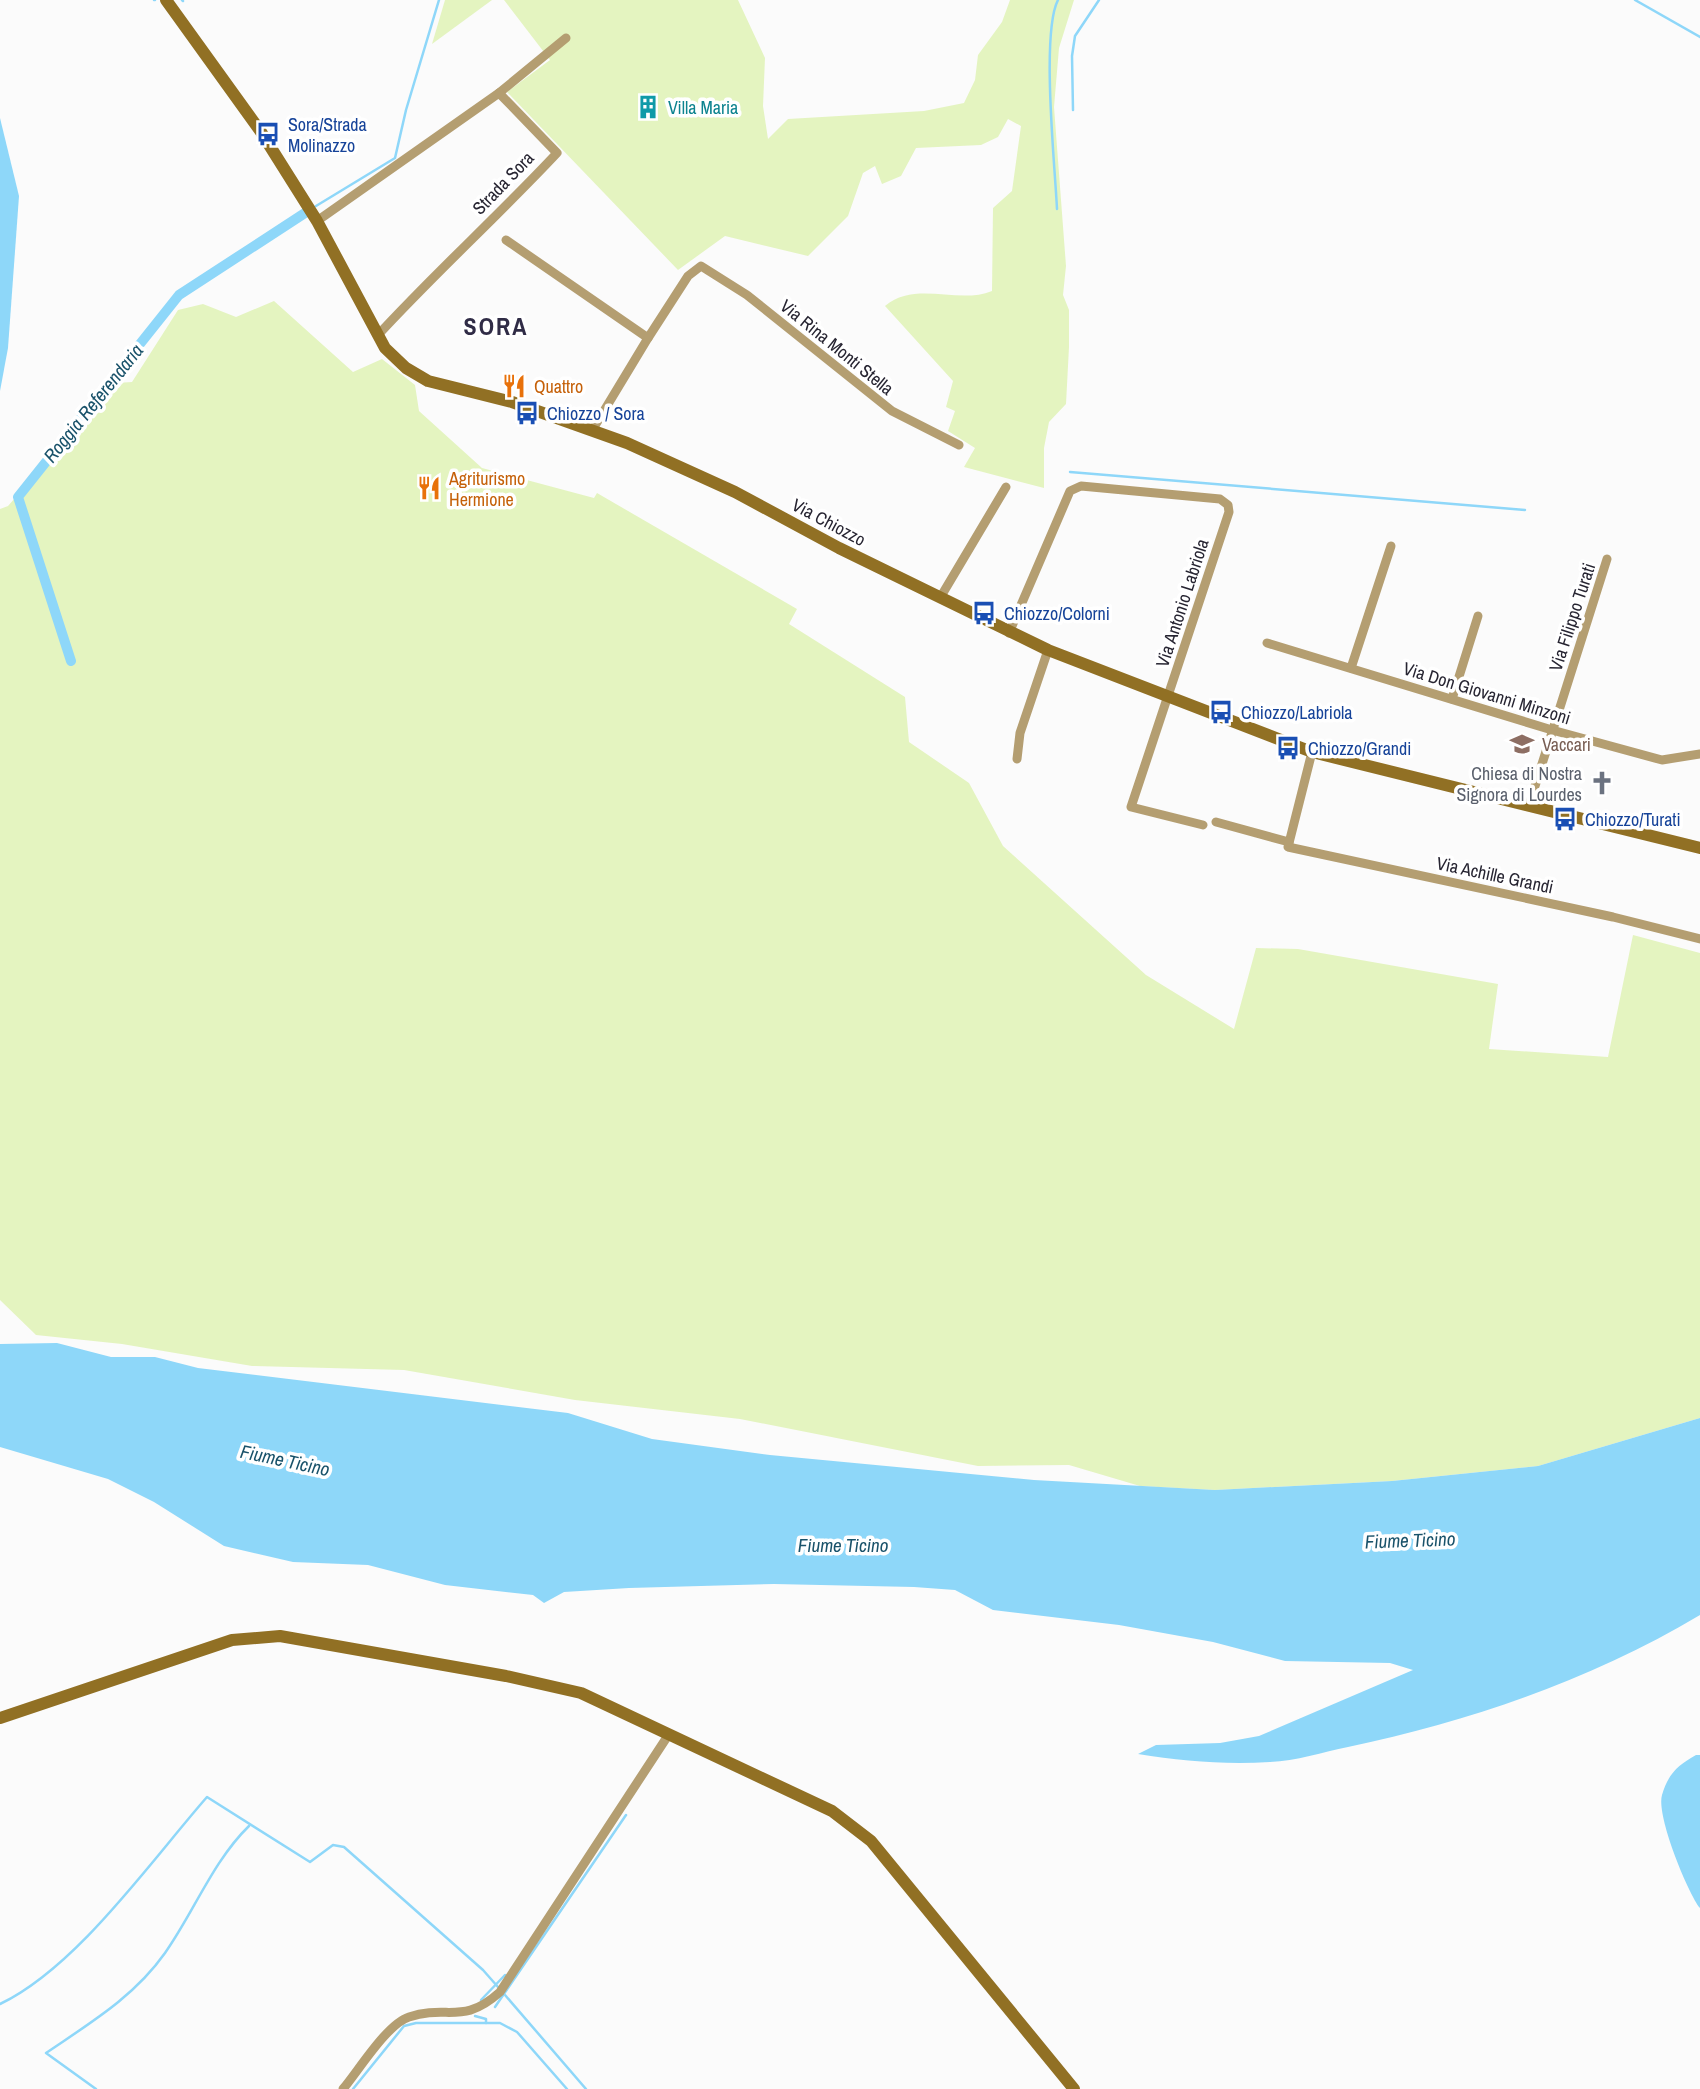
<svg xmlns="http://www.w3.org/2000/svg" width="1700" height="2089" viewBox="0 0 1700 2089" font-family="'Archivo Narrow',sans-serif">
<rect width="100%" height="100%" fill="#fbfbfb"/>
<g fill="#e4f4c0">
<path d="M 445,0 L 492,0 L 432,44 Z"/>
<path d="M 504,0 L 738,0 L 765,58 L 763,106 L 768,139 L 788,119 L 924,111 L 964,103 L 975,80 L 978,55 L 1002,22 L 1010,0 L 1074,0 L 1059,48 L 1054,107 L 1066,266 L 1063,295 L 1069,310 L 1069,347 L 1066,404 L 1049,422 L 1044,448 L 1044,488 L 964,467 L 975,448 L 948,431 L 955,411 L 946,407 L 953,381 L 885,306 C 916,280 958,305 992,291 L 993,208 L 1012,191 L 1021,126 L 1008,119 L 998,137 L 981,145 L 916,148 L 901,176 L 882,184 L 875,166 L 863,173 L 848,216 L 808,256 L 725,236 L 678,270 L 507,92 L 550,60 Z"/>
<path d="M 274,301 L 353,372 L 382,359 L 415,385 L 419,411 L 482,468 L 594,498 L 597,493 L 797,609 L 789,624 L 905,697 L 909,742 L 969,783 L 1003,846 L 1146,975 L 1234,1029 L 1256,948 L 1298,949 L 1498,984 L 1489,1049 L 1608,1057 L 1633,935 L 1700,953 L 1700,1418 L 1538,1466 L 1392,1481 L 1215,1490 L 1140,1486 L 1069,1465 L 978,1466 L 740,1419 L 575,1400 L 404,1370 L 252,1366 L 122,1344 L 36,1335 L 0,1300 L 0,509 L 8,506 L 116,383 L 132,382 L 178,310 L 203,304 L 236,317 Z"/>
</g>
<g fill="#8ed7f9">
<path d="M 0,118 L 19,196 L 8,348 L 0,391 Z"/>
<path d="M 57,1343 L 111,1357 L 155,1357 L 198,1368 L 568,1413 L 652,1439 L 770,1455 L 1034,1480 L 1215,1490 L 1392,1481 L 1538,1466 L 1700,1418 L 1700,1615 C 1591,1680 1471,1721 1348,1747 C 1323,1752 1296,1761 1270,1762 C 1225,1765 1182,1761 1138,1754 L 1156,1745 L 1220,1743 L 1259,1736 L 1413,1670 L 1390,1663 L 1285,1661 L 1213,1642 L 1119,1625 L 993,1610 L 955,1590 L 914,1587 L 774,1584 L 629,1588 L 564,1592 L 544,1603 L 533,1595 L 445,1585 L 368,1565 L 293,1562 L 224,1546 L 154,1502 L 108,1479 L 0,1447 L 0,1344 Z"/>
<path d="M 1696,1755 L 1700,1755 L 1700,1908 C 1687,1891 1656,1815 1662,1795 C 1668,1774 1678,1765 1696,1755 Z"/>
</g>
<g fill="none" stroke-linecap="round" stroke-linejoin="round">
<g stroke="#8ed7f9" stroke-width="2.5">
<path d="M 154,0 L 155,0"/>
<path d="M 182,0 L 183,1"/>
<path d="M 1635,0 L 1700,37"/>
<path d="M 1073,110 L 1072,56 L 1075,36 L 1099,0"/>
<path d="M 316,206 L 395,158 L 406,110 L 439,0"/>
<path d="M 1057,209 C 1055,166 1041,33 1058,0"/>
<path d="M 1070,472 L 1525,510"/>
<path d="M 505,1995 L 586,2089"/>
<path d="M 481,2000 L 505,1975"/>
<path d="M 0,2004 C 77,1967 150,1862 207,1797 L 310,1862 L 333,1845 L 344,1847 L 483,1970 L 498,1987"/>
<path d="M 495,2007 L 626,1815"/>
<path d="M 475,2016 L 486,2019 L 486,2023"/>
<path d="M 96,2089 L 46,2053 C 90,2023 134,1997 165,1953 C 194,1912 213,1861 249,1826"/>
<path d="M 353,2089 L 404,2026 L 416,2023 L 500,2023 L 517,2032 L 567,2089"/>
</g>
<path stroke="#8ed7f9" stroke-width="10" d="M 71,661 L 18,497 L 179,295 L 308,211"/>
<g stroke="#b49e71" stroke-width="9">
<path d="M 499,93 L 566,38"/>
<path d="M 317,221 L 499,93 L 557,153 C 499,215 436,272 378,335"/>
<path d="M 506,240 L 648,338 L 593,429"/>
<path d="M 648,338 L 688,276 L 701,266 L 747,295 L 892,411 L 959,445"/>
<path d="M 940,598 L 1006,487"/>
<path d="M 1009,633 L 1070,491 L 1081,486 L 1220,499 L 1228,505 L 1229,512 L 1131,807 L 1203,825"/>
<path d="M 1267,643 L 1552,730 L 1662,760 L 1700,754"/>
<path d="M 1351,668 L 1391,546"/>
<path d="M 1452,699 L 1478,616"/>
<path d="M 1312,752 L 1288,847 L 1613,917 L 1700,939"/>
<path d="M 1017,759 L 1020,733 L 1048,650"/>
<path d="M 1529,805 L 1607,559"/>
<path d="M 1216,822 L 1289,842"/>
<path d="M 343,2089 C 359,2070 387,2024 409,2017 C 448,2004 462,2026 500,1992 L 669,1734"/>
</g>
<g stroke="#917024" stroke-width="12">
<path d="M 166,0 L 261,132 L 317,221 L 385,348 L 406,368 L 428,381 L 512,402 L 627,443 L 735,492 L 839,548 L 1048,650 L 1312,752 L 1700,848"/>
<path d="M 0,1718 L 232,1640 L 280,1636 L 506,1676 L 581,1693 L 832,1811 L 871,1841 L 1074,2089"/>
</g>
</g>
<defs>
<g id="building-bare" transform="scale(1.89)"><path d="M-4-6H4V6H1V3H-1V6H-4ZM-2.5-4.3h1.7v1.8h-1.7ZM.8-4.3h1.7v1.8H.8ZM-2.5-1h1.7V.8h-1.7ZM.8-1h1.7V.8H.8Z" fill="#0f9aa8" stroke="#fff" stroke-width="2.5" paint-order="stroke"/></g>
<g id="bus-bare" transform="scale(1.89)"><path d="M-5-6H5V4H4V6H2V4H-2V6H-4V4H-5ZM-3.5-4V0h7V-4ZM-3.5 1.2v1.5H-2V1.2ZM2 1.2v1.5H3.5V1.2Z" fill="#1a4fb4" stroke="#fff" stroke-width="2.5" paint-order="stroke"/></g>
<g id="restaurant-bare" transform="scale(1.89)"><path d="M-5-6h1v4h1v-4h1v4h1v-4h1v5L-1.5 .5V6h-2V.5L-5-1ZM5-6V6H3V1.5H1.5Q1.5-4 5-6Z" fill="#e8710a" stroke="#fff" stroke-width="2.5" paint-order="stroke"/></g>
<g id="school-bare" transform="scale(1.89)"><path d="M0-5L7-2L0 1L-7-2ZM-4 1L0 2.5L4 1V4Q0 6-4 4Z" fill="#8d6e63" stroke="#fff" stroke-width="2.5" paint-order="stroke"/></g>
<g id="church-bare" transform="scale(1.89)"><path d="M-1.2-6h2.4v3.5h3.3v2.4h-3.3V6h-2.4V-.1h-3.3v-2.4h3.3Z" fill="#6b7280" stroke="#fff" stroke-width="2.5" paint-order="stroke"/></g>
</defs>
<g fill-rule="evenodd">
<use href="#building-bare" x="648" y="107"/>
<use href="#bus-bare" x="268" y="134"/>
<use href="#restaurant-bare" x="514" y="386"/>
<use href="#bus-bare" x="527" y="413"/>
<use href="#restaurant-bare" x="429" y="488"/>
<use href="#bus-bare" x="984" y="613"/>
<use href="#bus-bare" x="1221" y="712"/>
<use href="#school-bare" x="1522" y="744"/>
<use href="#bus-bare" x="1288" y="748"/>
<use href="#church-bare" x="1602" y="783"/>
<use href="#bus-bare" x="1565" y="819"/>
</g>
<g text-anchor="middle" dominant-baseline="central" stroke-width="7" stroke-linejoin="round" paint-order="stroke">
<g font-size="18" fill="#0d838f" stroke="#fff" text-anchor="start">
<text x="668" y="107">Villa Maria</text>
</g>
<g font-size="18" fill="#164399" stroke="#fff" text-anchor="start">
<text x="288" y="124">Sora/Strada<tspan x="288" dy="21">Molinazzo</tspan></text>
<text x="547" y="413">Chiozzo / Sora</text>
<text x="1004" y="613">Chiozzo/Colorni</text>
<text x="1241" y="712">Chiozzo/Labriola</text>
<text x="1308" y="748">Chiozzo/Grandi</text>
<text x="1585" y="819">Chiozzo/Turati</text>
</g>
<g font-size="18" fill="#272532" stroke="#fff">
<text transform="translate(503 183) rotate(-46)">Strada Sora</text>
<text transform="translate(837 347) rotate(39)">Via Rina Monti Stella</text>
<text transform="translate(829 522) rotate(28)">Via Chiozzo</text>
<text transform="translate(1182 603) rotate(-72)">Via Antonio Labriola</text>
<text transform="translate(1572 617) rotate(-72)">Via Filippo Turati</text>
<text transform="translate(1487 693) rotate(17)">Via Don Giovanni Minzoni</text>
<text transform="translate(1495 875) rotate(12)">Via Achille Grandi</text>
</g>
<g font-size="18" fill="#c56008" stroke="#fff" text-anchor="start">
<text x="534" y="386">Quattro</text>
<text x="449" y="478">Agriturismo<tspan x="449" dy="21">Hermione</tspan></text>
</g>
<g font-size="18" fill="#785e54" stroke="#fff" text-anchor="start">
<text x="1542" y="744">Vaccari</text>
</g>
<g font-size="18" fill="#5b616d" stroke="#fff" text-anchor="end">
<text x="1582" y="773">Chiesa di Nostra<tspan x="1582" dy="21">Signora di Lourdes</tspan></text>
</g>
<g font-size="19" font-style="italic" fill="#19526a" stroke="#fff">
<text transform="translate(93 403) rotate(-51)">Roggia Referendaria</text>
<text transform="translate(285 1460) rotate(12)">Fiume Ticino</text>
<text transform="translate(1410 1540) rotate(-2)">Fiume Ticino</text>
<text x="843" y="1545">Fiume Ticino</text>
</g>
<g font-size="24" font-weight="bold" letter-spacing="2" fill="#302c46" stroke="#fff">
<text x="496" y="326">SORA</text>
</g>
</g>
</svg>
